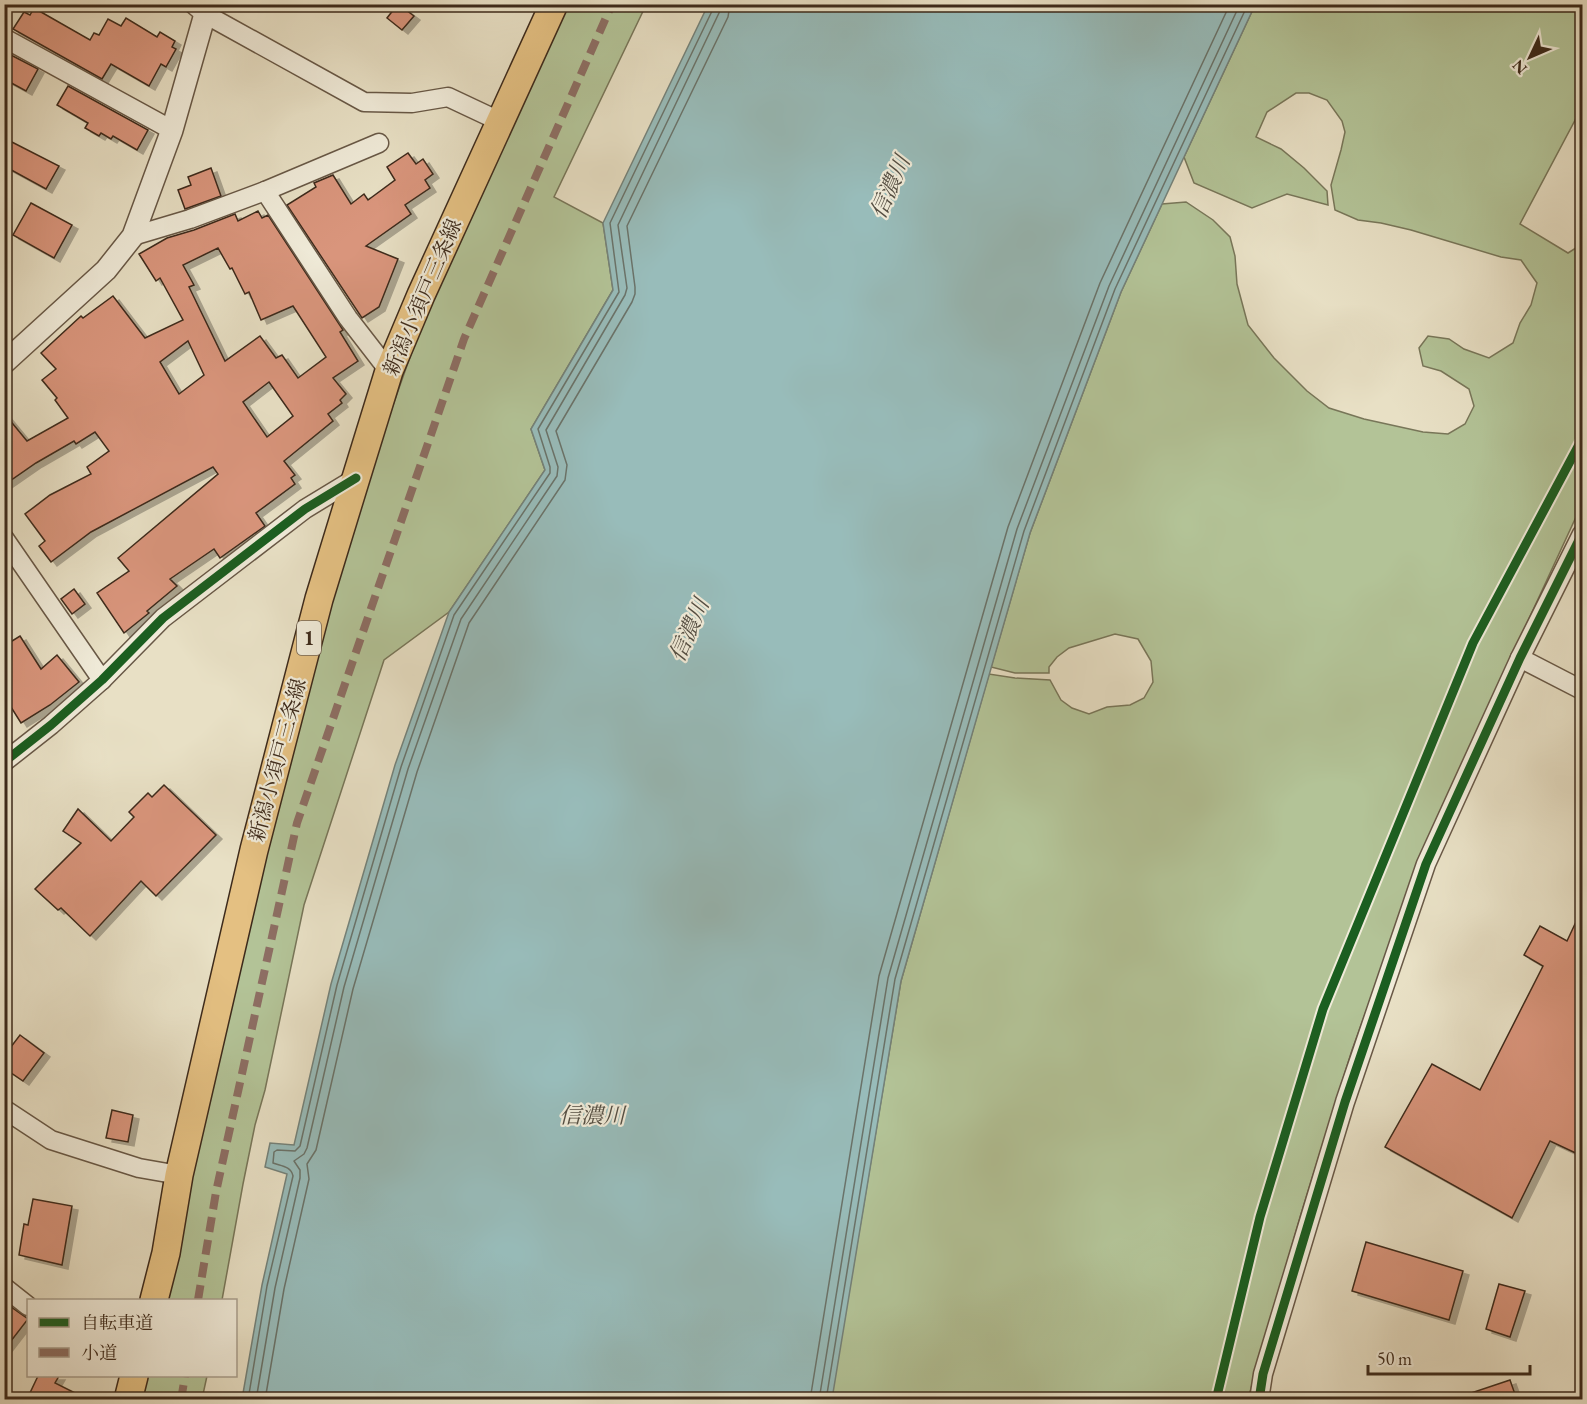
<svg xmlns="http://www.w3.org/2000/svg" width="1587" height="1404" viewBox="0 0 1587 1404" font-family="'EB Garamond','Noto Serif JP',serif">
<defs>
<filter id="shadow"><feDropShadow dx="6" dy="4" stdDeviation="0" flood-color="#0004"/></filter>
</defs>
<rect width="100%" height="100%" fill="#e8e0c5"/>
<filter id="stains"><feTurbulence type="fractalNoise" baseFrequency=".00333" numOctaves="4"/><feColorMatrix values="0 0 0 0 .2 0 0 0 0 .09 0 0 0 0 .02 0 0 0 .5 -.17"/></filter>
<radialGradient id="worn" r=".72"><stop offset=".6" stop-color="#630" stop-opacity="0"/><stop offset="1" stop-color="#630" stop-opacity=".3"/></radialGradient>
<g fill="#b3c397" stroke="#787659" stroke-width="1.5">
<path d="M 565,5 L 646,5 L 554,197 L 603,223 L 613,290 L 531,429 L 545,470 L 449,612 L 384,660 L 304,905 L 265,1090 L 255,1125 L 243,1184 L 222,1300 L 158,1300 L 230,996 L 354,516 L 435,286 Z"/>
<path d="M 1255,5 L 1582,5 L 1582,107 L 1520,224 L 1568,253 L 1582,244 L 1582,504 L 1436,820 L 1352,1050 L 1301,1214 L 1248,1399 L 831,1400 L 901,981 L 989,674 L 1015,678 L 1050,680 L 1061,700 L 1072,708 L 1089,714 L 1107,707 L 1130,705 L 1144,698 L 1153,682 L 1151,661 L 1138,639 L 1115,634 L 1069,648 L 1057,657 L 1049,667 L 1049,673 L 1015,673 L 991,667 L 1030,533 L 1121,292 L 1162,204 L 1186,202 L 1213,220 L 1230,237 L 1235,256 L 1237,284 L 1248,325 L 1274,358 L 1307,391 L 1329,408 L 1364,419 L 1423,432 L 1448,434 L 1465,424 L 1474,406 L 1469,389 L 1441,371 L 1423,366 L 1419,348 L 1428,336 L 1449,339 L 1464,349 L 1489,358 L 1513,343 L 1520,323 L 1531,305 L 1537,283 L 1521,260 L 1501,257 L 1411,230 L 1381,223 L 1358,220 L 1335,210 L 1331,185 L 1341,150 L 1345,132 L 1342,121 L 1327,100 L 1309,93 L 1296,93 L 1267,112 L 1256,137 L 1281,149 L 1304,168 L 1327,191 L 1328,205 L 1287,194 L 1252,208 L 1194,183 L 1184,157 Z"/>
<path d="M 140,1376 L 207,1376 L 202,1399 L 134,1400 Z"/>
</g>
<path fill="#98bcba" stroke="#74827a" stroke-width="1.5" d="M 708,5 L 1255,5 L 1121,292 L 1030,533 L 901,981 L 832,1399 L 242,1399 L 262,1285 L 287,1174 L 265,1167 L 270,1143 L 294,1145 L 331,984 L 395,765 L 449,612 L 545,470 L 531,429 L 613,290 L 603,223 Z"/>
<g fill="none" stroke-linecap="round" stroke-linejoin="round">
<g stroke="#6a736a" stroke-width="1.5">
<path d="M 248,1400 L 267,1286 L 293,1176 C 291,1166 281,1166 273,1163 L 274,1152 L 277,1150 L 295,1151 L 300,1146 L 337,985 L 401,767 L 454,615 L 550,473 L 550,467 L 538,429 L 619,292 L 610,223 L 713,9 L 713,4"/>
<path d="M 256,1400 L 275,1288 L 300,1178 L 300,1170 L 294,1161 L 304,1154 L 307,1148 L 344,987 L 408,769 L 461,619 L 557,476 L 558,467 L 546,430 L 625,295 L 627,288 L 618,225 L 719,13 L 721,4"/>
<path d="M 265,1400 L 284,1289 L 309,1179 L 307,1164 L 316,1150 L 353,989 L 417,772 L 469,623 L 565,480 L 567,465 L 556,431 L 632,302 L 635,294 L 635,287 L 627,226 L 728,17 L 730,4"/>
<path d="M 810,1400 L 879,976 L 1008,527 L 1100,283 L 1230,4"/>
<path d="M 819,1400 L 888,978 L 1017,529 L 1109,286 L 1240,4"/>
<path d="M 826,1400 L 895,979 L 1024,531 L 1115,289 L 1248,4"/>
</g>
</g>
<g fill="#d9957b" stroke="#3d2a1b" stroke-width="1.5" fill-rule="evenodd" filter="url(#shadow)">
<path d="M 398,4 L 414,16 L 402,30 L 387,18 Z"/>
<path d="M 34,8 L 90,40 L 94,33 L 99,35 L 108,19 L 121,26 L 126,18 L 157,37 L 160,32 L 175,41 L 172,47 L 176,49 L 166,67 L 161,64 L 149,86 L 111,64 L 102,79 L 13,29 L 24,12 L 30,15 Z"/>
<path d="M 9,54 L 38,69 L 26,91 L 4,79 L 4,63 Z"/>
<path d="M 68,86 L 148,130 L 137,150 L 113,136 L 111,139 L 101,133 L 99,136 L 85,128 L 88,123 L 57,105 Z"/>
<path d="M 4,138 L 59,166 L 46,189 L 4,166 Z"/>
<path d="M 408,153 L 416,164 L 423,159 L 433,174 L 425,180 L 430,188 L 405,205 L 411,214 L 366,246 L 398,259 L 379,307 L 362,318 L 287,205 L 316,187 L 314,183 L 333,175 L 351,204 L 364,194 L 368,200 L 395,180 L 387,167 Z"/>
<path d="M 211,168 L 221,196 L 185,209 L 178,190 L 191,185 L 188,177 Z"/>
<path d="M 31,203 L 72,225 L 54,258 L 13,235 Z"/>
<path d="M 258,211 L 262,218 L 268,215 L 343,330 L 340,332 L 358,361 L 333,378 L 346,394 L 340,400 L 342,403 L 328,414 L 333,421 L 284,461 L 295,475 L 291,478 L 295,484 L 256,513 L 265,526 L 220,558 L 214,549 L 170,579 L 177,586 L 147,611 L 149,613 L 124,633 L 97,593 L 129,571 L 118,558 L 218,474 L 213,467 L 91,532 L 51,562 L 39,546 L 45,541 L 25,514 L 50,495 L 91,474 L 87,467 L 109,451 L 95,432 L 76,444 L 74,441 L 36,463 L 4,485 L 4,413 L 27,441 L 68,418 L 55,400 L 57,398 L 42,380 L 56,369 L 41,353 L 81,316 L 83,318 L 113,296 L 145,338 L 183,320 L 160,278 L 156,281 L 139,254 L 167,238 L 194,230 L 235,214 L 238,221 ZM 218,248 L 230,269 L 232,268 L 245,294 L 249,292 L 261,320 L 293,306 L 326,357 L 298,378 L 282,355 L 276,358 L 260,336 L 225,361 L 189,287 L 194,285 L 183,265 ZM 188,341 L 204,375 L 179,394 L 160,362 ZM 269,382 L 293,416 L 267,437 L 243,402 Z"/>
<path d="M 74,589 L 85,604 L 72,614 L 61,599 Z"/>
<path d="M 20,636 L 41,669 L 57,655 L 79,682 L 50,705 L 21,723 L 4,696 L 4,646 Z"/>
<path d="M 164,785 L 216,835 L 156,896 L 141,881 L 90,936 L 61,908 L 58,910 L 35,889 L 81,843 L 63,831 L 78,809 L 111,841 L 134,817 L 129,812 L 148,793 L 152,797 Z"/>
<path d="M 1582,909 L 1582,1156 L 1550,1141 L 1512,1218 L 1385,1147 L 1432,1064 L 1480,1090 L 1543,966 L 1524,955 L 1540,926 L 1567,941 Z"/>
<path d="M 20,1035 L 44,1053 L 23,1081 L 4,1068 L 4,1056 Z"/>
<path d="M 112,1110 L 133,1115 L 128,1142 L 106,1138 Z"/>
<path d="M 33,1199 L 72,1206 L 62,1265 L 19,1255 L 24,1224 L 28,1225 Z"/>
<path d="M 1366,1242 L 1463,1271 L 1449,1320 L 1352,1291 Z"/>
<path d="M 1499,1284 L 1525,1291 L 1510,1337 L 1486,1329 Z"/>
<path d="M 4,1302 L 28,1319 L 4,1350 Z"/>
<path d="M 38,1376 L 59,1376 L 55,1383 L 89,1400 L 40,1400 L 29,1395 Z"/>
<path d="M 1510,1380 L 1517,1400 L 1462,1400 L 1462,1396 Z"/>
</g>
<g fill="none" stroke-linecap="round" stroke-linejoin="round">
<g stroke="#685846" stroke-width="21">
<g id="minor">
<path d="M 193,4 L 205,14 L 364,102 L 412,103 L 448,97 L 499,121"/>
<path d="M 4,38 L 172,130"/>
<path d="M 265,191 L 348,318 L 389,371"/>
<path d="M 133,236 L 190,219 L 265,191 L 379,143"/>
<path d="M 4,538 L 102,680"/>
<path d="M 1520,658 L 1582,690"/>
<path d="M 4,762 L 51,725 L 102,680 L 163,618 L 305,509 L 356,478"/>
<path d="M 4,1109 L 51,1140 L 139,1168 L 179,1175"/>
<path d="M 4,1287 L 28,1306"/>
<path d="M 1259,1400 L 1263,1374 L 1345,1102 L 1426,864 L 1520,658 L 1582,534"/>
</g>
</g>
<g stroke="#685846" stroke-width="24">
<path id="tertiary" d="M 4,363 L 106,270 L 133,236 L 172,130 L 205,14"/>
</g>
<g stroke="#3d2a1b" stroke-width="30">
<g id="primary">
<path d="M 154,1300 L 166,1253 L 179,1175 L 254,850 L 319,599 L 356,478 L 389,371 L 421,295 L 554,4"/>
<path d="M 128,1400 L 134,1376"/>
</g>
</g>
<use href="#minor" stroke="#f0ebd9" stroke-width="18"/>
<use href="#tertiary" stroke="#f0ebd9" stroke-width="21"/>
<use href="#primary" stroke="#e4c082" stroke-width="27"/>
<g stroke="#8d6e63" stroke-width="8" stroke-dasharray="15 8" stroke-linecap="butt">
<path d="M 198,1300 L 216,1192 L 297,823 L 464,339 L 612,4"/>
<path d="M 181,1400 L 185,1376"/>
</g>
<g stroke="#f0ebd9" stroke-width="13">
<g id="cycleway">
<path d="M 4,762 L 51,725 L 102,680 L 163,618 L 305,509 L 356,478"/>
<path d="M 1216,1400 L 1260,1217 L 1323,1009 L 1473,643 L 1582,439"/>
<path d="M 1259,1400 L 1263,1374 L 1345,1102 L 1426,864 L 1520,658 L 1582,534"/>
</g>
</g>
<use href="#cycleway" stroke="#1b5e20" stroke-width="9"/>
</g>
<g text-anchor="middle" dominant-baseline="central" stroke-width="4.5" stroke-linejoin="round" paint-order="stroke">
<rect fill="#f0ebd9" stroke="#736454" stroke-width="1.5" x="297" y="621" width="24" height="34" rx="4.5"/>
<g font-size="20" font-weight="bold" fill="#3d2a1b">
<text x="309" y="638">1</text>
</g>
<g font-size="21" fill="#3d2a1b" stroke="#f0ebd9">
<text transform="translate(422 297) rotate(-67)">新潟小須戸三条線</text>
<text transform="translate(277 760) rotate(-75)">新潟小須戸三条線</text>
</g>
<g font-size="22" font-style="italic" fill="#544e43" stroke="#f0ebd9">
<text transform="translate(890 187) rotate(-66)">信濃川</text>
<text transform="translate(689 630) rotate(-66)">信濃川</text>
<text x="592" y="1115">信濃川</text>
</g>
</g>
<rect width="1587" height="1404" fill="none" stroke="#e8e0c5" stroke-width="24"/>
<rect x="6" y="6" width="1575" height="1392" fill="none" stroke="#3d2a1b" stroke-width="3"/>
<rect x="12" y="12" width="1563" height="1380" fill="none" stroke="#3d2a1b" stroke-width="1.5"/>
<rect x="27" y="1299" width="210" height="78" fill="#f0ebd9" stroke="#a89e8d" stroke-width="1.5"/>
<rect x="39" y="1318" width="30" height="9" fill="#1b5e20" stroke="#a89e8d" stroke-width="1.5"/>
<text x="81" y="1329" font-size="18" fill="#3d2a1b">自転車道</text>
<rect x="39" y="1348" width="30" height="9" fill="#8d6e63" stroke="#a89e8d" stroke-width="1.5"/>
<text x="81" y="1359" font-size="18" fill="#3d2a1b">小道</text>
<g transform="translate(1530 57) rotate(226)" stroke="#f0ebd9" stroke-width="4.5" paint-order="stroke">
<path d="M0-4.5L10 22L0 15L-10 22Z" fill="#3d2a1b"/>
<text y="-9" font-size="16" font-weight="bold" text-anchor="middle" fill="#3d2a1b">N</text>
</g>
<path d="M1368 1365v9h162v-9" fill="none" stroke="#3d2a1b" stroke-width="3"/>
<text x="1377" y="1365" font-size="18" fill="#3d2a1b" stroke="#f0ebd9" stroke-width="4.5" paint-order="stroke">50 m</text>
<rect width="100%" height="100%" filter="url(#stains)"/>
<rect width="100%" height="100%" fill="url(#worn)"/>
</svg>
